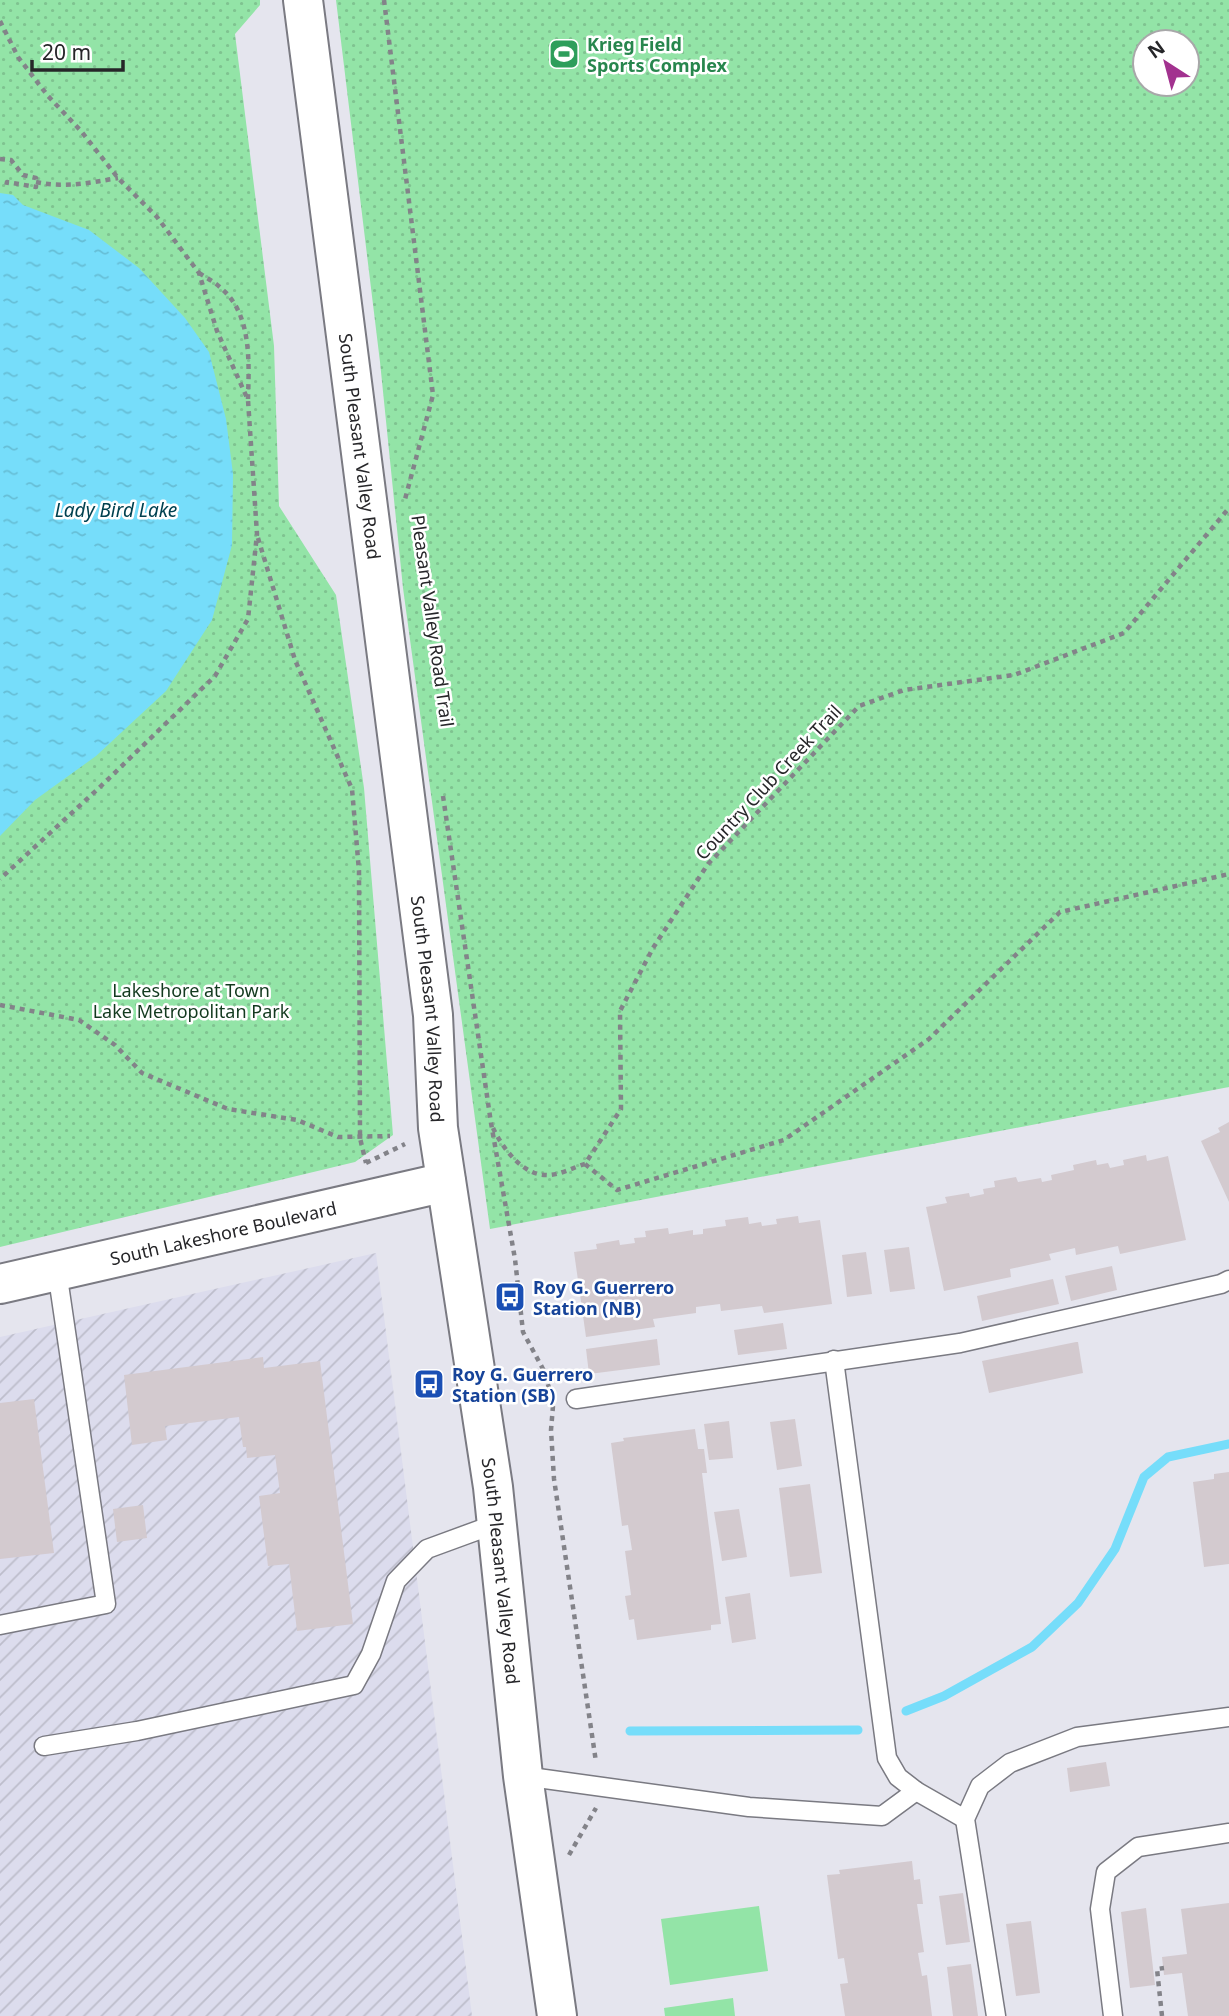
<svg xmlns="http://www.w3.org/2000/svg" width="1229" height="2016" viewBox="0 0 1229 2016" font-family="'Noto Sans',sans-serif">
<defs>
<pattern id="industrial-furrows" width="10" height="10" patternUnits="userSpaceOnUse" patternTransform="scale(1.75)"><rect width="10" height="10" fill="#dcdced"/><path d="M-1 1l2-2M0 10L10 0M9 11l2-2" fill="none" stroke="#bdbdcb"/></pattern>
<pattern id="park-dots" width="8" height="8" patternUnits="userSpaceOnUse" patternTransform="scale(1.75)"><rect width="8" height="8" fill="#93e4a7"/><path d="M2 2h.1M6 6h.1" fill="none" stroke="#7fc390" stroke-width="1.8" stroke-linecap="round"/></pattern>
<pattern id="water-ripples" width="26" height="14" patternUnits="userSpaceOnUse" patternTransform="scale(1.75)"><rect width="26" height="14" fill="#76ddfa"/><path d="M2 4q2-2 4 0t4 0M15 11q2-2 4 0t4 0" fill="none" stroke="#66bed6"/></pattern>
</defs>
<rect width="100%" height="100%" fill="#e5e5ee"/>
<path fill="url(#industrial-furrows)" d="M 376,1253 L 472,2016 L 0,2016 L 0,1337 Z"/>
<g fill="#93e4a7">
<path d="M 759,1906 L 768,1971 L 670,1985 L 661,1919 Z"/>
<path d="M 733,1998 L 735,2016 L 665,2016 L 664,2008 Z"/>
</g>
<g fill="url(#park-dots)" fill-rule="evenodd">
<path d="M 0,0 L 260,0 L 260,5 L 235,34 L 274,346 L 279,506 L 336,595 L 364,788 L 393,1135 L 355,1162 L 0,1247 Z"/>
<path d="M 336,0 L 1229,0 L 1229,1087 L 490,1229 L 403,588 L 380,362 ZM 1145,42 L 1187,42 L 1187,84 L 1145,84 Z"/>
</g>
<path fill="url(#water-ripples)" d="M 0,193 L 13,195 L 23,205 L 89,230 L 139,268 L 185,318 L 209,352 L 226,419 L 233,474 L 232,545 L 212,620 L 166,691 L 96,756 L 35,800 L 0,836 Z"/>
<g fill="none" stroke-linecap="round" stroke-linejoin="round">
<g stroke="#76ddfa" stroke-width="9">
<path d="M 906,1711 L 944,1696 L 1032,1647 L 1078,1603 L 1115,1549 L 1144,1477 L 1168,1457 L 1229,1444"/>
<path d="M 630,1731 L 858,1730"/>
</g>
</g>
<g fill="#d3cacf">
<path d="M 1229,1122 L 1229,1202 L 1201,1141 L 1220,1132 L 1218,1128 Z"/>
<path d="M 1146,1155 L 1147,1161 L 1168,1156 L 1186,1240 L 1120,1254 L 1118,1246 L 1076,1255 L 1075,1248 L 1049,1254 L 1051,1260 L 1010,1269 L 1011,1277 L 944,1291 L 926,1207 L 947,1203 L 945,1197 L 969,1193 L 970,1197 L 984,1194 L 983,1189 L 995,1187 L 994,1181 L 1016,1177 L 1018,1182 L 1041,1178 L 1042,1182 L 1052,1180 L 1051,1175 L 1074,1170 L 1073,1165 L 1096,1160 L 1097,1165 L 1108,1163 L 1110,1168 L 1124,1165 L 1123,1160 Z"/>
<path d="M 798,1216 L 799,1223 L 820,1220 L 832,1304 L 764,1313 L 762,1306 L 721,1311 L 720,1304 L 696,1307 L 696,1313 L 653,1319 L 655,1327 L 586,1337 L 574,1252 L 597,1249 L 596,1244 L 619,1240 L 620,1245 L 635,1243 L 634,1238 L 646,1237 L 645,1231 L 668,1228 L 669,1234 L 693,1230 L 693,1235 L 703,1234 L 703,1229 L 726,1226 L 725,1220 L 748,1217 L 749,1224 L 761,1222 L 762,1226 L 777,1224 L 776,1219 Z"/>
<path d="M 909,1247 L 915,1289 L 890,1292 L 884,1250 Z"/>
<path d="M 866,1252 L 872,1294 L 847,1297 L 842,1255 Z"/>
<path d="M 1112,1266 L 1117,1290 L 1071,1301 L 1065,1276 Z"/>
<path d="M 1053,1279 L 1059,1304 L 982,1321 L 977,1296 Z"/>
<path d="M 783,1323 L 787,1349 L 738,1355 L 734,1330 Z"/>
<path d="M 657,1339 L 660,1365 L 589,1374 L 586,1349 Z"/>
<path d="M 1076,1342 L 1078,1342 L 1083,1373 L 989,1393 L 982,1361 Z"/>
<path d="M 263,1357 L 264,1368 L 320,1361 L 353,1624 L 297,1631 L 289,1564 L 268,1566 L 259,1496 L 280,1493 L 275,1455 L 247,1458 L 246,1447 L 243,1447 L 239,1417 L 165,1426 L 167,1440 L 132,1445 L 124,1375 Z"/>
<path d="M 34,1399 L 54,1553 L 0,1559 L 0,1403 Z"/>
<path d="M 795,1419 L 802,1466 L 777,1470 L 770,1422 Z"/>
<path d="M 729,1421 L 733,1458 L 709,1460 L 704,1424 Z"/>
<path d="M 695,1429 L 698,1449 L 704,1449 L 707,1473 L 702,1473 L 721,1624 L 711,1625 L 711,1630 L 637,1640 L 634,1619 L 629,1620 L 625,1596 L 631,1595 L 625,1551 L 632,1550 L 628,1525 L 622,1526 L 611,1443 L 624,1441 L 623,1438 Z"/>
<path d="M 1229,1472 L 1229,1564 L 1204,1567 L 1193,1482 L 1214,1479 L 1214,1474 Z"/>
<path d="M 810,1484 L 822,1573 L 790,1577 L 779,1488 Z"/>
<path d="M 143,1505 L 147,1538 L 117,1542 L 113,1509 Z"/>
<path d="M 739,1509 L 747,1557 L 722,1561 L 714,1512 Z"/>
<path d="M 750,1593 L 756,1639 L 732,1643 L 725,1597 Z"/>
<path d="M 1106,1762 L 1110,1786 L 1070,1792 L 1067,1768 Z"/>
<path d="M 912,1861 L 914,1880 L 920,1879 L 923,1904 L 917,1904 L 924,1952 L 918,1953 L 922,1976 L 927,1975 L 932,2016 L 845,2016 L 840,1984 L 848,1983 L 844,1958 L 838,1959 L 827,1875 L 840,1874 L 839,1870 Z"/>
<path d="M 963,1893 L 970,1942 L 946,1945 L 939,1896 Z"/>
<path d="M 1229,1903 L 1229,2016 L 1188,2016 L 1182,1973 L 1164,1975 L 1162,1957 L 1187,1954 L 1181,1909 Z"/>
<path d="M 1146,1908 L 1155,1985 L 1130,1988 L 1121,1912 Z"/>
<path d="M 1031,1921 L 1040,1993 L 1016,1996 L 1006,1924 Z"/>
<path d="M 971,1964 L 978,2016 L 953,2016 L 947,1967 Z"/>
</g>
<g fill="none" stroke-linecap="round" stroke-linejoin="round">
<g stroke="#7a7a82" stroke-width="21">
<g id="service">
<path d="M 834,1360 L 887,1758 L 898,1777 L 916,1791 L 965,1819"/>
<path d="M 576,1399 L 960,1343 L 1221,1284 L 1229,1280"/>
<path d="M 0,1625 L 106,1604 L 57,1271"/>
<path d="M 44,1746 L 137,1731 L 354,1685 L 371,1654 L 396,1581 L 427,1549 L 498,1523"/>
<path d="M 523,1776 L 749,1807 L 882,1816 L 916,1791"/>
<path d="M 996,2016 L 965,1819 L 980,1786 L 1010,1763 L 1077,1737 L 1229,1717"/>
<path d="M 1113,2016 L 1100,1909 L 1106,1872 L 1138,1847 L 1229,1833"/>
</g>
</g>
<g stroke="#7a7a82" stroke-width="42">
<g id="secondary">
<path id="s1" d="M 303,0 L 433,1015 L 438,1128 L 493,1487 L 523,1776 L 557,2016"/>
<path id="s2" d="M 0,1284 L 446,1182"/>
</g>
</g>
<g stroke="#838389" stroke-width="4.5" stroke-dasharray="5 5" stroke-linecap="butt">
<path d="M 384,0 L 433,395 L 404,503"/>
<path d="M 0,21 L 18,57 L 48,96 L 81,131 L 118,178 L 157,217 L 199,273 L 217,331 L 248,400 L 257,534 L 248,619 L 215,676 L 100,787 L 0,879"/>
<path d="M 0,159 L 11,160 L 23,175 L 36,178 L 36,187 L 7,182 L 6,187"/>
<path d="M 36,182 C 65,188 89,183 118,178"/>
<path d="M 199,273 C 207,278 216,283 222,289 C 252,315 249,363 248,399"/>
<path d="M 258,538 L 295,660 L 352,789 L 359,871 L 360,1138 L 366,1163"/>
<path d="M 443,796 L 491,1123 L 515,1259 L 523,1332 L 543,1369 L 551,1394"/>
<path d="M 0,1005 L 79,1020 L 115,1045 L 142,1073 L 228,1109 L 297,1120 L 338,1137 L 390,1136"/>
<path d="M 493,1128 C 502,1147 522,1175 546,1175 C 558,1176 574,1167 585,1164 L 621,1109 L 620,1011 L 653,948 L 708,864 L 859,706 L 904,690 L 1014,675 L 1124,633 L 1229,508"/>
<path d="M 366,1163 L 405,1144"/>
<path d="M 585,1164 L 617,1190 L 784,1140 L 929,1039 L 1060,912 L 1229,874"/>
<path d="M 553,1406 L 551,1430 L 554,1479 L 596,1762"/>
<path d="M 569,1855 L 596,1808"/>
<path d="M 1162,2016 L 1157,1969 L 1164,1968"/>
</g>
<use href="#service" stroke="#fff" stroke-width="18"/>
<use href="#secondary" stroke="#fff" stroke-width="38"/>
</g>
<defs>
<g id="stadium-square" transform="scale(1.575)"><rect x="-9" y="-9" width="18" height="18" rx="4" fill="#2e9e5b" stroke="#fff"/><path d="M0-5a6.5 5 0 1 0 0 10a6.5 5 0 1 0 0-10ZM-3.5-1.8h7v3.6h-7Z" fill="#fff"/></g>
<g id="bus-square" transform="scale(1.575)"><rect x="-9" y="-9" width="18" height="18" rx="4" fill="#1a4fb4" stroke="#fff"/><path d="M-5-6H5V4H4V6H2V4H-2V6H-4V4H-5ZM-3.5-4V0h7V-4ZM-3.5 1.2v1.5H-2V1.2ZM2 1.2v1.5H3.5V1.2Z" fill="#fff"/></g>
</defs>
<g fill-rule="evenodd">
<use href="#stadium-square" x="564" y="54"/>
<use href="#bus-square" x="510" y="1297"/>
<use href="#bus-square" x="429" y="1384"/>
</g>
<g text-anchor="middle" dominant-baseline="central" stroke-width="5" stroke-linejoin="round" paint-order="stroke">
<g font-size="18" font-weight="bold" fill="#27864d" stroke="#fff" text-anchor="start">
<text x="587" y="44">Krieg Field<tspan x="587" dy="21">Sports Complex</tspan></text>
</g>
<g font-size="18" fill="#262629" stroke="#fff">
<text stroke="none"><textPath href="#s1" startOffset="450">South Pleasant Valley Road</textPath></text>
<text transform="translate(433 621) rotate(82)">Pleasant Valley Road Trail</text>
<text transform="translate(768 782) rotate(-47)">Country Club Creek Trail</text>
<text stroke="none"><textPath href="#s1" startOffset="1017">South Pleasant Valley Road</textPath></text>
<text stroke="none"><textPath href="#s2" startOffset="229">South Lakeshore Boulevard</textPath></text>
<text stroke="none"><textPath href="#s1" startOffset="1584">South Pleasant Valley Road</textPath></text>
</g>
<g font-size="18" fill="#133a1f" stroke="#fff">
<text x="191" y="990">Lakeshore at Town<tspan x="191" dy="21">Lake Metropolitan Park</tspan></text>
</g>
<g font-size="18" font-weight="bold" fill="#164399" stroke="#fff" text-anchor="start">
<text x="533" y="1287">Roy G. Guerrero<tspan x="533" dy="21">Station (NB)</tspan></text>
<text x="452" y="1374">Roy G. Guerrero<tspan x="452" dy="21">Station (SB)</tspan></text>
</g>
<g font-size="19" font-style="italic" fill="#004150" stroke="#fff">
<text x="116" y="510">Lady Bird Lake</text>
</g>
</g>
<g transform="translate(1166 63) rotate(324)"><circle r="33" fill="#ffffff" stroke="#a8a8a9" stroke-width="2"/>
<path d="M0-5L12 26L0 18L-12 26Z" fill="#a2328f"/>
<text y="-10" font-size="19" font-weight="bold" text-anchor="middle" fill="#262629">N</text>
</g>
<path d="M32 60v10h91v-10" fill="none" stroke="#262629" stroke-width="3.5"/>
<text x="42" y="60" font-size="21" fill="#262629" stroke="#ffffff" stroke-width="5" paint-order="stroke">20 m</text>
</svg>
